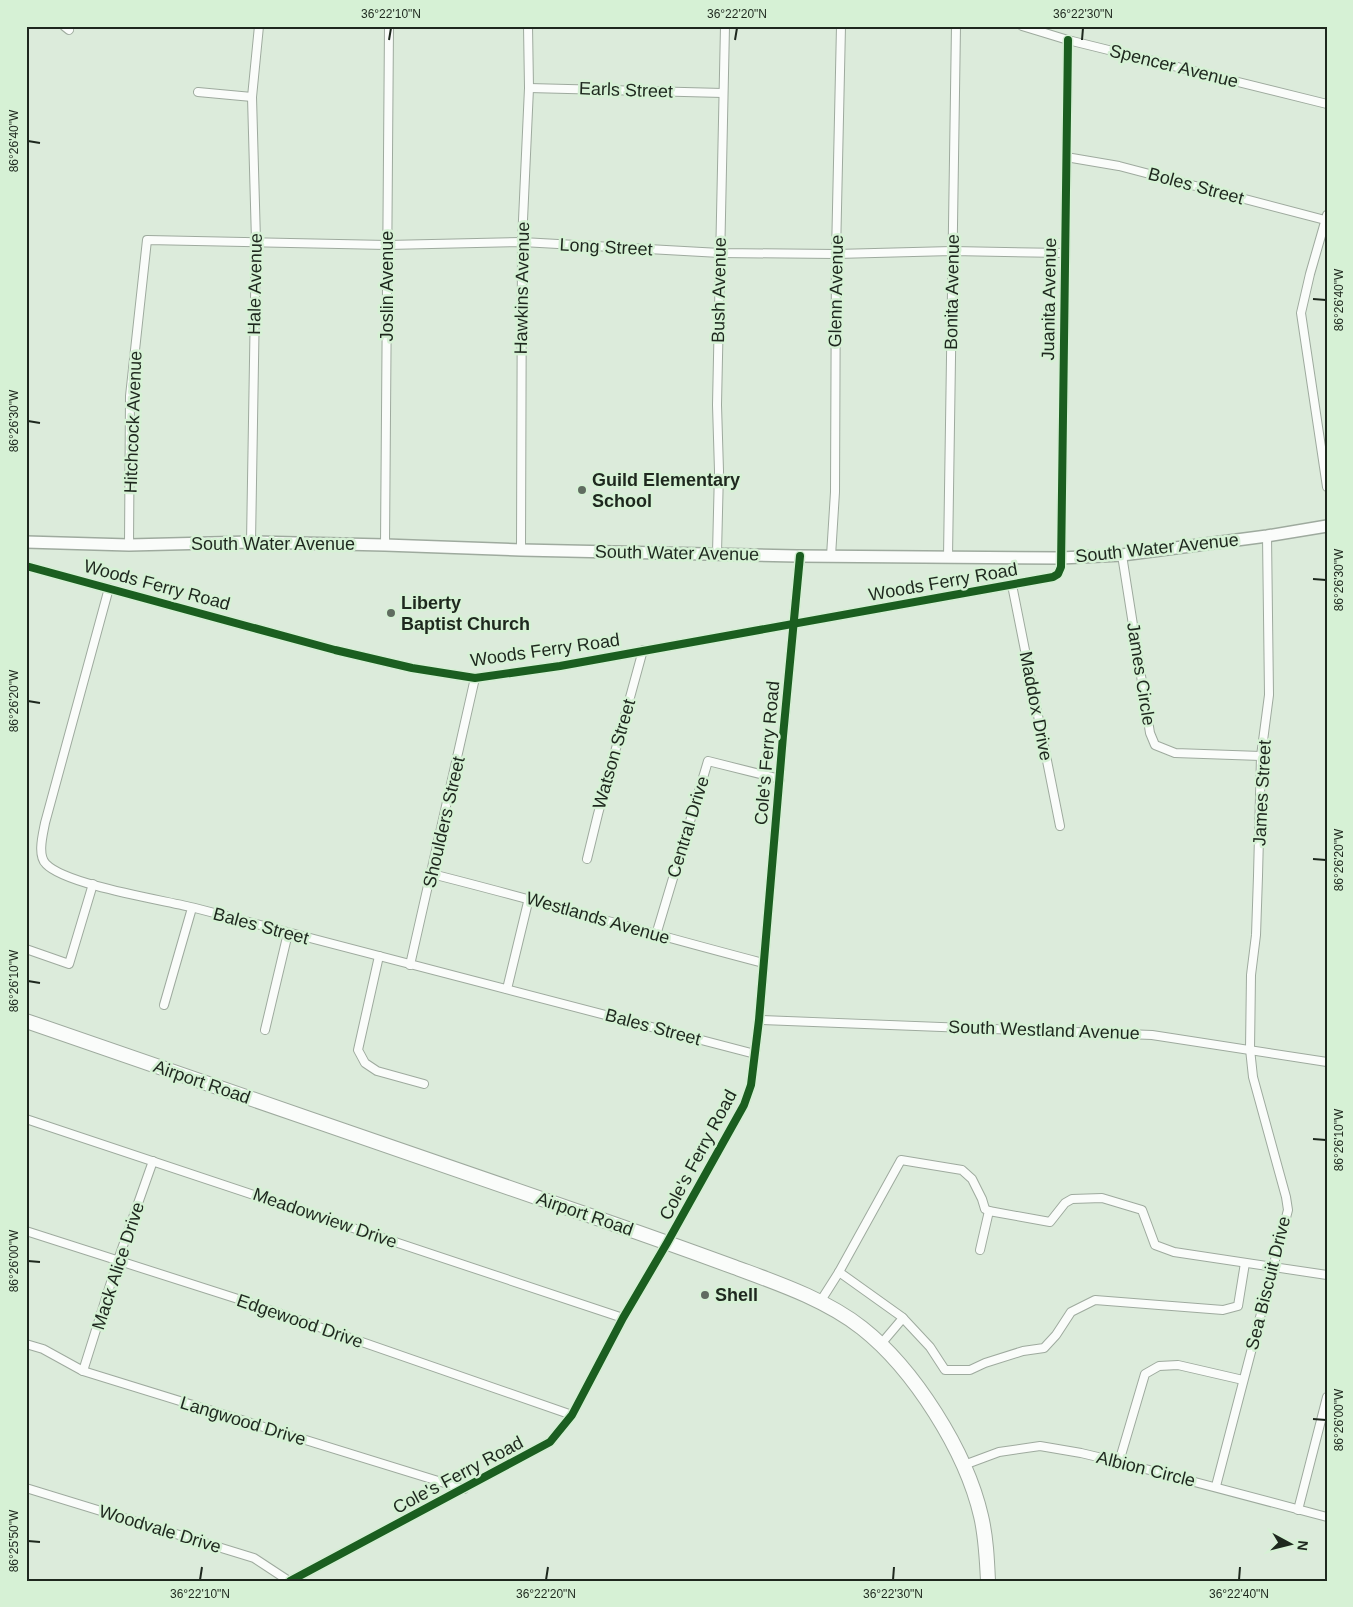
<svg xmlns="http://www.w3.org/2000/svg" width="1353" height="1607" viewBox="0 0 1353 1607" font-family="Arial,sans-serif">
<rect width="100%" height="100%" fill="#dcebdb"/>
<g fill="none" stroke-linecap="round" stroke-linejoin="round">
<g stroke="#9eaa9e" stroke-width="10">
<g id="street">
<path d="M 64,26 L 69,30"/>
<path d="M 1022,26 L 1068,40 L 1327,104"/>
<path d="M 529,88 L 723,93"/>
<path d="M 198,92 L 252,97"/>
<path d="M 1066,157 L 1119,166 L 1325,220"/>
<path d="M 1327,215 L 1310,274 L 1301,313 L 1327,487"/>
<path d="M 251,542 L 256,241 L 252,97 L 259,26"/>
<path d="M 129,545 L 130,396 L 147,240 L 387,245 L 522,242 L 720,253 L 836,254 L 952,251 L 1065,253"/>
<path d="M 385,545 L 389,26"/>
<path d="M 521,550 L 522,242 L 529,88 L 528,26"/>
<path d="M 717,553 L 719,471 L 717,405 L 725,26"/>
<path d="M 1122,555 L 1150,733 L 1155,745 L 1175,753 L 1261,756"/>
<path d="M 831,556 L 835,492 L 836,254 L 841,26"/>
<path d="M 948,557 L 956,26"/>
<path d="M 26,566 L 335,650 L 412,668 L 475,678 L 560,666 L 1053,577 L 1058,574 L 1061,567 L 1068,40"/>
<path d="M 1012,585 L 1060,826"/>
<path d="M 109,588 L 45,823 C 43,834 37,855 46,864 C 66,885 163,900 195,908 C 382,957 568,1005 755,1054"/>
<path d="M 587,859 L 598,814 L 643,650"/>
<path d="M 432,874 C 543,902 652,934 763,963"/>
<path d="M 656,935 L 708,761 L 780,779"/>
<path d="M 26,949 L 69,964 L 93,884"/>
<path d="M 379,956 L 358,1050 L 365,1063 L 377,1071 L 424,1084"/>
<path d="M 410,965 L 475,678"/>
<path d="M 507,989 L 529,898"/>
<path d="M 164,1005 L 192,908"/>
<path d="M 759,1020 L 1152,1035 L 1327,1062"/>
<path d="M 265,1030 L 288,933"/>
<path d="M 26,1119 L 623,1318"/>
<path d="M 26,1231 L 238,1299 L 572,1415"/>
<path d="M 980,1250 L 989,1211"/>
<path d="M 839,1272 L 902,1317 L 930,1347 L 945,1370 L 970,1370 L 985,1363 L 1023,1351 L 1044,1348 L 1056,1335 L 1071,1312 L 1095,1300 L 1223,1310 L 1238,1306 L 1245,1263"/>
<path d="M 820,1302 L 839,1272 L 901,1160 L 962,1170 L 972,1179 L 982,1199 L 985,1209 L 989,1211 L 1050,1222 L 1065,1203 L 1072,1199 L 1102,1198 L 1142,1210 L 1155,1245 L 1174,1252 L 1327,1275"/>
<path d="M 26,1344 L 43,1349 L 83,1371 L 464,1489"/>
<path d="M 881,1344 L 903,1318"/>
<path d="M 83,1371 L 118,1260 L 153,1161"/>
<path d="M 1119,1462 L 1145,1374 L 1159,1366 L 1178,1365 L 1243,1380"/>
<path d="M 964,1465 L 999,1452 L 1040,1446 L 1081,1453 L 1119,1462 L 1327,1517"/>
<path d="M 1216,1486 L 1288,1210 L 1286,1197 L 1253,1077 L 1250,1049 L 1251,975 L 1256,935 L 1258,876 L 1261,756 L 1269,695 L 1267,536"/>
<path d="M 26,1488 L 254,1558 L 289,1581"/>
<path d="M 1298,1510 L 1327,1397"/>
<path d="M 290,1581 L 550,1442 L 572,1415 L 623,1318 L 667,1243 L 744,1105 L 751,1085 L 759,1020 L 783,736 L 800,556"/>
</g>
</g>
<g stroke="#9eaa9e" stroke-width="14">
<path id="secondary" d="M 26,542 L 129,545 L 251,542 L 385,545 L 521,550 L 797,556 L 1061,558 L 1122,555 L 1267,536 L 1327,526"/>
</g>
<g stroke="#9eaa9e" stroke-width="16">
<path id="highway" d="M 26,1021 C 213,1086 401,1150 588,1215 C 637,1232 685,1249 734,1267 C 777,1283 825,1299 862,1328 C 914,1369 966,1451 981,1516 C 986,1537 987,1559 988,1581"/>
</g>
<use href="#street" stroke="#fafcfa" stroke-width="8"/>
<use href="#secondary" stroke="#fafcfa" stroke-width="11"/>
<use href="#highway" stroke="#fafcfa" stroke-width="14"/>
<g stroke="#d6f1d5" stroke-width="11">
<g id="cycleway">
<path d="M 26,566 L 335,650 L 412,668 L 475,678 L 560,666 L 1053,577 L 1058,574 L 1061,567 L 1068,40"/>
<path d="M 290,1581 L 550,1442 L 572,1415 L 623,1318 L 667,1243 L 744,1105 L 751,1085 L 759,1020 L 783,736 L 800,556"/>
</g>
</g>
<use href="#cycleway" stroke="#1b5e20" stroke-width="8"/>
</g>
<path fill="none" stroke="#1e281e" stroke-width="2" d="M 389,40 L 391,28M 735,40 L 737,28M 1082,40 L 1083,28M 28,141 L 40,143M 1313,299 L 1326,300M 28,421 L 40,423M 1313,579 L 1326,580M 28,701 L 40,703M 1313,859 L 1326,860M 28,981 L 40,983M 1313,1139 L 1326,1140M 28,1261 L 40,1262M 1313,1419 L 1326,1420M 28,1541 L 40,1542M 200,1580 L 202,1567M 546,1580 L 548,1567M 893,1580 L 894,1567M 1239,1580 L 1240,1567"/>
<g fill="#606c60" stroke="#d6f1d5" stroke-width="2">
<circle cx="582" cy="490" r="5"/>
<circle cx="391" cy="613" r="5"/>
<circle cx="705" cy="1295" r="5"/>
</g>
<g text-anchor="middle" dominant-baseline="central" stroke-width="5" stroke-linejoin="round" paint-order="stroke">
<g font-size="18" fill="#1e281e" stroke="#d6f1d5">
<text transform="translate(1174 66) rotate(14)">Spencer Avenue</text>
<text transform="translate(626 90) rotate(2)">Earls Street</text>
<text transform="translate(1196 186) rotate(15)">Boles Street</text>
<text transform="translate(606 247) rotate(3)">Long Street</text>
<text transform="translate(255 284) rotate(-89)">Hale Avenue</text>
<text transform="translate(387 286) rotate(-90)">Joslin Avenue</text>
<text transform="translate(522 288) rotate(-89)">Hawkins Avenue</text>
<text transform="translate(719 290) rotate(-89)">Bush Avenue</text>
<text transform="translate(836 291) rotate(-89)">Glenn Avenue</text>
<text transform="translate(952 292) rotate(-89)">Bonita Avenue</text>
<text transform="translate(1049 299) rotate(-89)">Juanita Avenue</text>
<text transform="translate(133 422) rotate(-88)">Hitchcock Avenue</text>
<text x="273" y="544">South Water Avenue</text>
<text transform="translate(1157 548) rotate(-6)">South Water Avenue</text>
<text transform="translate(677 553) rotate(1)">South Water Avenue</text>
<text transform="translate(943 582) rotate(-10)">Woods Ferry Road</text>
<text transform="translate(157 585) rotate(15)">Woods Ferry Road</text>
<text transform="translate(545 650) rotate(-8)">Woods Ferry Road</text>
<text transform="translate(1141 674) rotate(81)">James Circle</text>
<text transform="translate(1036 706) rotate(79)">Maddox Drive</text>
<text transform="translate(767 753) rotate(-85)">Cole's Ferry Road</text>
<text transform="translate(614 754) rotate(-74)">Watson Street</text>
<text transform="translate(1262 793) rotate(-87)">James Street</text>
<text transform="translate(444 822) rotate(-77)">Shoulders Street</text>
<text transform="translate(688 827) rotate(-73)">Central Drive</text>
<text transform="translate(598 918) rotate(16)">Westlands Avenue</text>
<text transform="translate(261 926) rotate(15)">Bales Street</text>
<text transform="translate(653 1027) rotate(15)">Bales Street</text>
<text transform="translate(1044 1030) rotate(2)">South Westland Avenue</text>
<text transform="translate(202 1082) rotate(19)">Airport Road</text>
<text transform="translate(698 1155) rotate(-62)">Cole's Ferry Road</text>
<text transform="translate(585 1214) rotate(19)">Airport Road</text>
<text transform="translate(325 1218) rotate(19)">Meadowview Drive</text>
<text transform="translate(118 1266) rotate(-72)">Mack Alice Drive</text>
<text transform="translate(1268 1283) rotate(-76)">Sea Biscuit Drive</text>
<text transform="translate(300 1321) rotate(19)">Edgewood Drive</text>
<text transform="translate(243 1421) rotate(17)">Langwood Drive</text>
<text transform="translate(1146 1469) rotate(14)">Albion Circle</text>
<text transform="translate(458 1475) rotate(-28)">Cole's Ferry Road</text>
<text transform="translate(160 1529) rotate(17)">Woodvale Drive</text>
</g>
<g font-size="18" font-weight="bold" fill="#1e281e" stroke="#d6f1d5" text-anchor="start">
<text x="592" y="480">Guild Elementary<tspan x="592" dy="21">School</tspan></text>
<text x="401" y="603">Liberty<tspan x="401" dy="21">Baptist Church</tspan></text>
<text x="715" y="1295">Shell</text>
</g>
</g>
<rect width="1353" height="1607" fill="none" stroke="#d6f1d5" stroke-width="55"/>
<g transform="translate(1290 1544) rotate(97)" stroke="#d6f1d5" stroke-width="4" paint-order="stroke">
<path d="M0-4L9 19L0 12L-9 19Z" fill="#1e281e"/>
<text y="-8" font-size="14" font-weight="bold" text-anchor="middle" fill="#1e281e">N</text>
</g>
<rect x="28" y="28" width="1298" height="1552" fill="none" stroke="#1e281e" stroke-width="2"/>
<g font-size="12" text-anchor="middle" fill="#1e281e">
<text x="391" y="18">36°22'10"N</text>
<text x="737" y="18">36°22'20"N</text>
<text x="1083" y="18">36°22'30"N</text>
<text transform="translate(14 141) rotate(-90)" y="4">86°26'40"W</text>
<text transform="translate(1339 300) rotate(-90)" y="4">86°26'40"W</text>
<text transform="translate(14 421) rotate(-90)" y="4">86°26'30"W</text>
<text transform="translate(1339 580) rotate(-90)" y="4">86°26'30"W</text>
<text transform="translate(14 701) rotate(-90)" y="4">86°26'20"W</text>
<text transform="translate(1339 860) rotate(-90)" y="4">86°26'20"W</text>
<text transform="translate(14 981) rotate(-90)" y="4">86°26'10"W</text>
<text transform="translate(1339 1140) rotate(-90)" y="4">86°26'10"W</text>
<text transform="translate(14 1261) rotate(-90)" y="4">86°26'00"W</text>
<text transform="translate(1339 1420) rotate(-90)" y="4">86°26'00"W</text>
<text transform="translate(14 1541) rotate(-90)" y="4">86°25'50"W</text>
<text x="200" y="1598">36°22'10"N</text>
<text x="546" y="1598">36°22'20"N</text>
<text x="893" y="1598">36°22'30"N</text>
<text x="1239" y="1598">36°22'40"N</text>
</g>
</svg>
